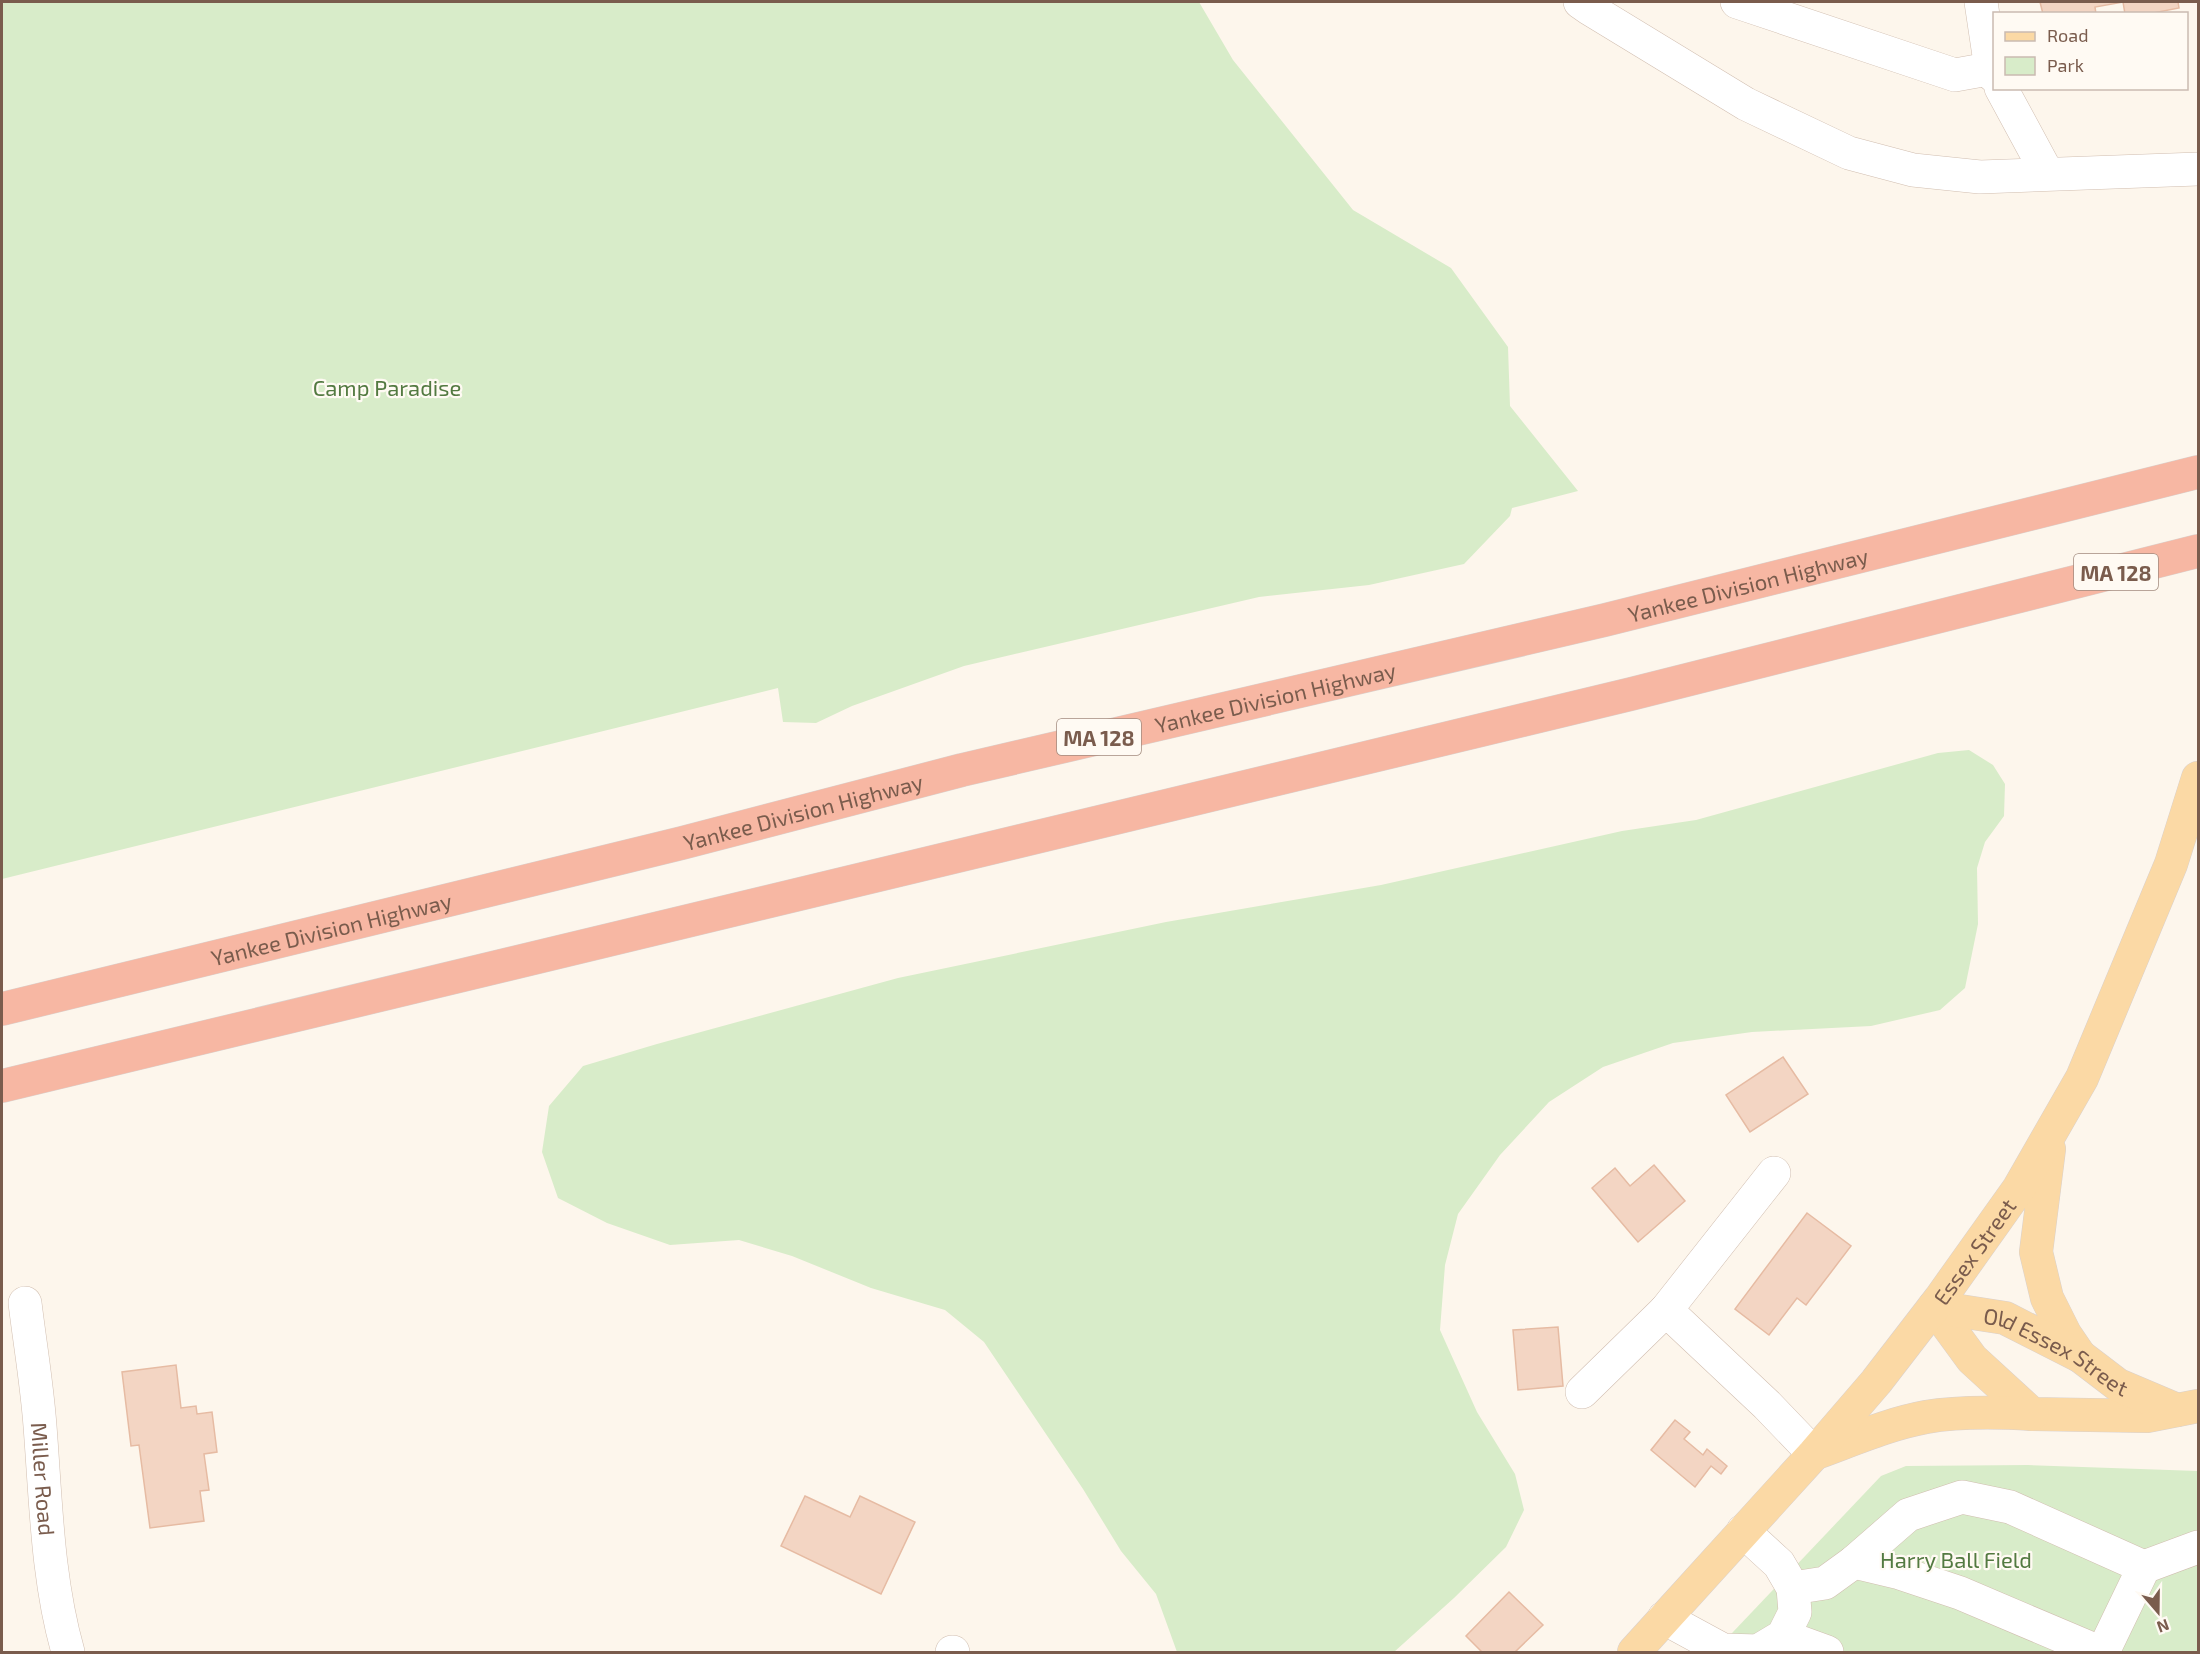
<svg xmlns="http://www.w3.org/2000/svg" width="2200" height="1654" viewBox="0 0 2200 1654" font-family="'Exo 2',sans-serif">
<rect width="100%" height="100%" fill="#fdf6ec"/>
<g fill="#d8ecc9">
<path d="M 2,2 L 1199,2 L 1233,60 L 1353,210 L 1451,268 L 1508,347 L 1510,406 L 1578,491 L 1512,508 L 1510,516 L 1464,564 L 1369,585 L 1259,597 L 964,666 L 852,706 L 816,723 L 783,722 L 778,688 L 2,879 Z"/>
<path d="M 1969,750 L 1993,765 L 2005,784 L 2004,816 L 1985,842 L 1977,868 L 1978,924 L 1965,988 L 1940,1010 L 1871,1026 L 1752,1032 L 1673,1043 L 1603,1067 L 1549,1102 L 1500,1155 L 1458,1214 L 1445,1265 L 1440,1330 L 1477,1412 L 1515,1474 L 1524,1510 L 1506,1547 L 1454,1598 L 1394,1652 L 1177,1652 L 1156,1594 L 1121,1551 L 1083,1489 L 984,1342 L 945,1310 L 871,1288 L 792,1256 L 739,1240 L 670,1245 L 607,1223 L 558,1198 L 542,1152 L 549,1106 L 583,1066 L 657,1044 L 898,978 L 1166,922 L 1381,885 L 1622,831 L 1696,820 L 1938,753 Z"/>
<path d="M 2028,1465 L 2198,1471 L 2198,1652 L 1714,1652 L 1881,1476 L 1906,1466 Z"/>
</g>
<g fill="#f3d5c3" stroke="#e6bba3" stroke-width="1.5">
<path d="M 2040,2 L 2178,2 L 2179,8 L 2148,14 L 2125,14 L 2123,2 L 2095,7 L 2096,14 L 2043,14 Z"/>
<path d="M 1783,1057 L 1808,1094 L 1750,1132 L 1726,1095 Z"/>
<path d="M 1654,1165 L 1685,1201 L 1638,1242 L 1592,1188 L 1615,1168 L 1630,1186 Z"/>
<path d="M 1807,1213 L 1851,1246 L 1806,1305 L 1797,1298 L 1769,1335 L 1735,1309 Z"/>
<path d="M 1558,1327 L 1563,1386 L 1518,1390 L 1513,1330 Z"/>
<path d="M 176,1365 L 181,1408 L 196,1406 L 197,1414 L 212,1412 L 217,1452 L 204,1454 L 209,1490 L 200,1491 L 204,1521 L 150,1528 L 139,1445 L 131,1446 L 122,1372 Z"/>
<path d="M 1675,1420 L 1690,1432 L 1684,1439 L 1703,1455 L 1707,1449 L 1727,1466 L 1721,1474 L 1711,1466 L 1695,1487 L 1651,1450 Z"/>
<path d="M 805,1496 L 850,1517 L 860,1496 L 915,1522 L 881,1594 L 781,1546 Z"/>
<path d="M 1509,1592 L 1543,1625 L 1515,1652 L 1482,1652 L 1466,1636 Z"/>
</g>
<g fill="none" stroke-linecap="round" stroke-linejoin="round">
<g stroke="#d1beb0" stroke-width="34">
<g id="minor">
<path d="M 1580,2 L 1590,9 L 1746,104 L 1849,153 L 1913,170 L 1980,177 L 2198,169"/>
<path d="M 1737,2 L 1955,75 L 1994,68"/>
<path d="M 1981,2 L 1991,69 L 1994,76"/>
<path d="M 2001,88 L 2047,173"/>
<path id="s1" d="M 25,1303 C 30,1344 37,1385 40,1426 C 46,1502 47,1578 68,1652"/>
<path d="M 1666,1310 L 1774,1173"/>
<path d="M 1582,1392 L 1666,1310 L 1767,1405 L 1814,1454"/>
<path d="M 1854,1562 L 1900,1573 L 1960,1593 L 2099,1652"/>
<path d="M 1793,1588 L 1825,1583 L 1854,1562 L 1908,1515 L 1962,1497 L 2010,1507 L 2144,1567"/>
<path d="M 1664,1618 L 1723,1650 L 1758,1651 L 1783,1636 L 1795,1612 L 1793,1588 L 1779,1564 L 1743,1531"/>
<path d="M 1783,1636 L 1827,1652"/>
<path d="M 952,1652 L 953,1652"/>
<path d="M 2103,1652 L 2144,1567 L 2198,1547"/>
</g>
</g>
<g stroke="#dad1cd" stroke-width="34">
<g id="major">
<path d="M 2049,1149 L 2036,1252 L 2047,1298 L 2065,1334 L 2080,1356"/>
<path d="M 1934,1307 L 1972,1359 L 2032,1414 L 2147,1416 L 2198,1406"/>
<path id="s2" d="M 1934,1307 L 2005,1318 L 2080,1356 L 2118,1385 L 2177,1410"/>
<path d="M 1816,1453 C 1852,1440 1888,1424 1926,1417 C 1960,1411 1997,1412 2032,1414"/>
<path id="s3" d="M 1634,1652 L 1814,1454 L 1876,1382 L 1940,1299 L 2019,1188 L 2082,1078 L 2171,864 L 2198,778"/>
</g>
</g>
<g stroke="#dad1cd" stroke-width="34">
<g id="highway">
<path id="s4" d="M 2,1009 L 682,843 L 962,770 L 1605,620 L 2198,472"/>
<path d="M 2,1086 L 1631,694 L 2198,551"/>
</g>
</g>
<use href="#minor" stroke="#fff" stroke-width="33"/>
<use href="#major" stroke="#fbd9a5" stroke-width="33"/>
<use href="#highway" stroke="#f7b7a3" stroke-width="33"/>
</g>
<g text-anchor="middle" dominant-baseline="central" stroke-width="4.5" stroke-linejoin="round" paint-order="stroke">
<g fill="#fffaf3" stroke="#a28b7f" stroke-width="1.5">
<rect x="2074" y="554" width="84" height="36" rx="4.5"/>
<rect x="1057" y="719" width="84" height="36" rx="4.5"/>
</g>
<g font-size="21" font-weight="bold" fill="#7a5c4d">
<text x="2116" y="572">MA 128</text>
<text x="1099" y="737">MA 128</text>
</g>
<g font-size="22" fill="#537a41" stroke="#fffaf3">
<text x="387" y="387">Camp Paradise</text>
<text x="1956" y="1559">Harry Ball Field</text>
</g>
<g font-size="22" fill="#7a5c4d" stroke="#fffaf3">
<text stroke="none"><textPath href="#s4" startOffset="1797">Yankee Division Highway</textPath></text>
<text stroke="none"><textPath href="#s4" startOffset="1311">Yankee Division Highway</textPath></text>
<text stroke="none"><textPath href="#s4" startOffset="825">Yankee Division Highway</textPath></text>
<text stroke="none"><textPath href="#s4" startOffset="339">Yankee Division Highway</textPath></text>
<text stroke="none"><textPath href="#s3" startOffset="526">Essex Street</textPath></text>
<text stroke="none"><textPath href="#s2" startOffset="132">Old Essex Street</textPath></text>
<text stroke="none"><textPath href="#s1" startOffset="177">Miller Road</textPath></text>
</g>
</g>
<rect width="2200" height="1654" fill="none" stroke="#7a5c4d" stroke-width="6"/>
<rect x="1993" y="12" width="195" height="78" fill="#fffaf3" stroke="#cabbb1" stroke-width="1.5"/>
<rect x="2005" y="32" width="30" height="9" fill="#fbd9a5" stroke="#cabbb1" stroke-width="1.5"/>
<text x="2047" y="42" font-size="18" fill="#7a5c4d">Road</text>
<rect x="2005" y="57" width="30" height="18" fill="#d8ecc9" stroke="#cabbb1" stroke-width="1.5"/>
<text x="2047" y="72" font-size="18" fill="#7a5c4d">Park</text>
<g transform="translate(2158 1612) rotate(160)" stroke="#fffaf3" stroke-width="4.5" paint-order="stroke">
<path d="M0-4.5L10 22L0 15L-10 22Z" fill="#7a5c4d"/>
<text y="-9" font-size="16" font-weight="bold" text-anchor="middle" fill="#7a5c4d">N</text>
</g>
</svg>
